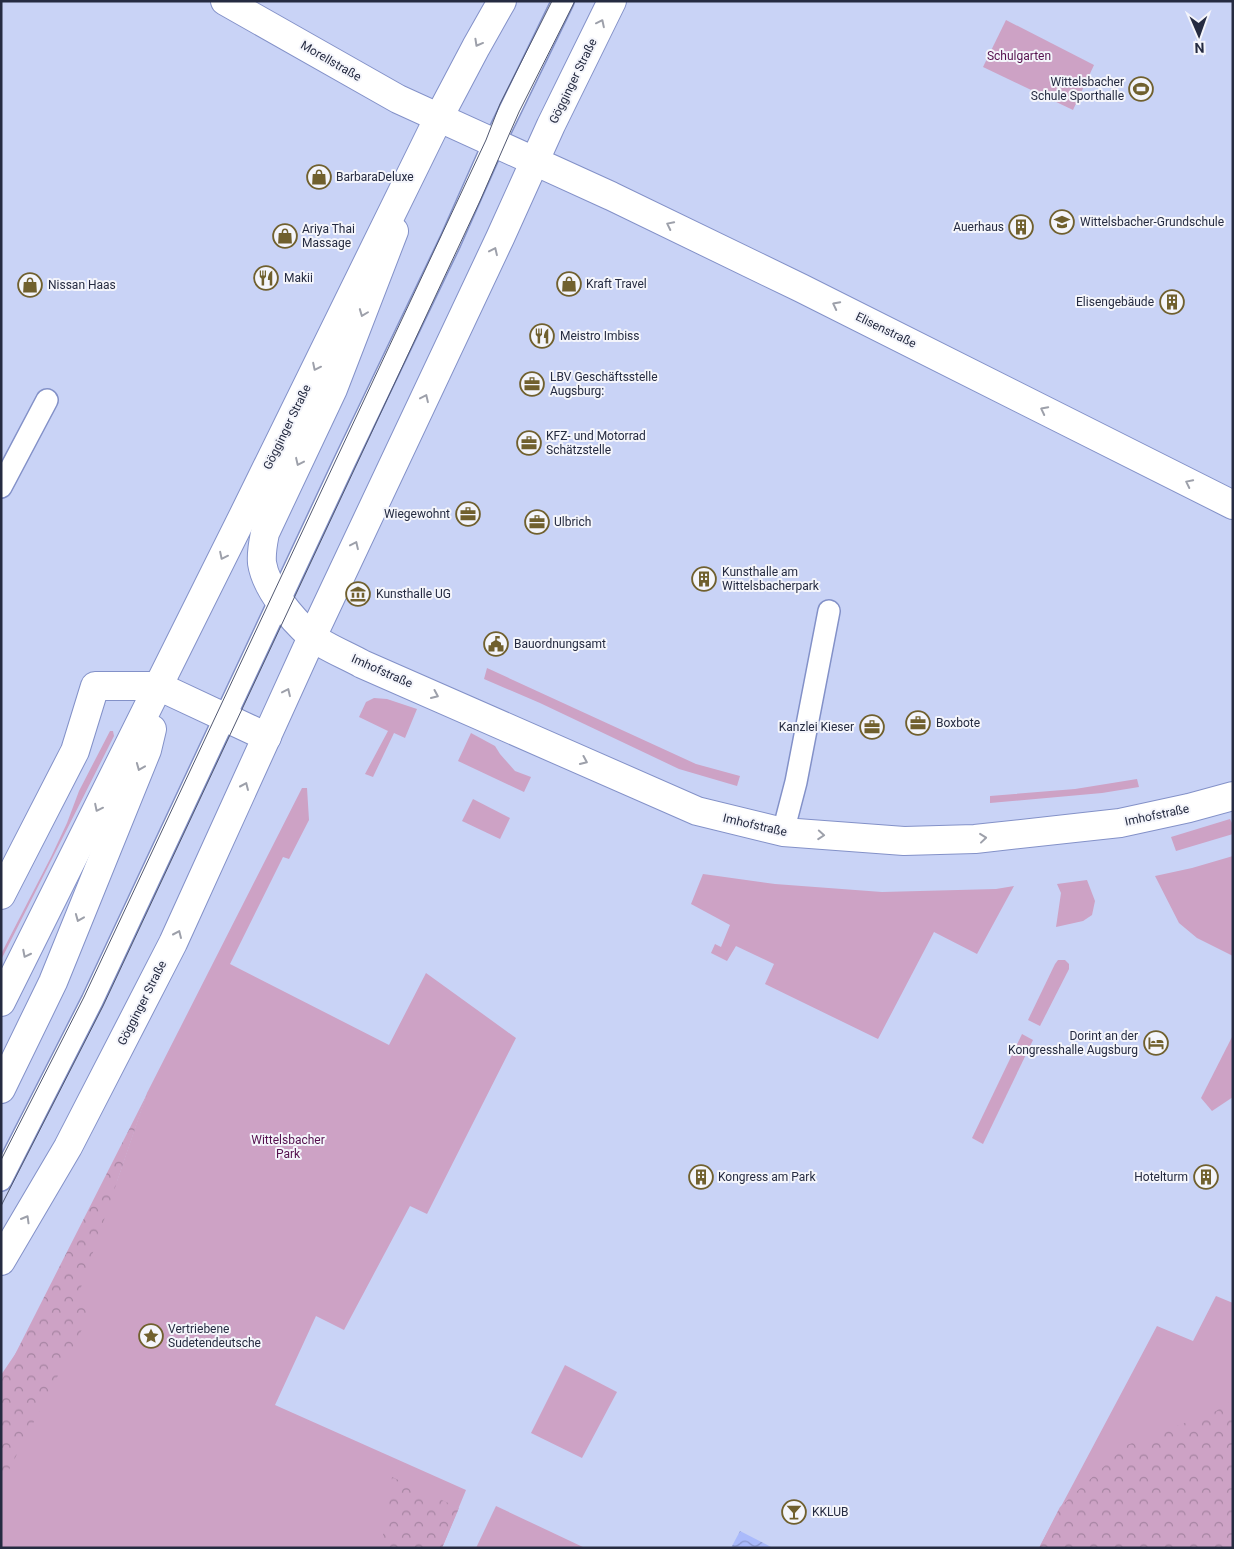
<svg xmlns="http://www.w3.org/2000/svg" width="1234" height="1549" viewBox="0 0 1234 1549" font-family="Roboto,sans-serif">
<defs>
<pattern id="forest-crowns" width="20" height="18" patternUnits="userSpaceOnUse" patternTransform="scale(1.25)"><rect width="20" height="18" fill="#cda2c5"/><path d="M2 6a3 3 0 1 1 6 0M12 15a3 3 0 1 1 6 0" fill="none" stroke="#a684a2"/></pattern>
<pattern id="water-waves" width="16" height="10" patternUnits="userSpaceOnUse" patternTransform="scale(1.25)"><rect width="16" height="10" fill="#aabafb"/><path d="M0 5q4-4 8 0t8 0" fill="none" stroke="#8a97cd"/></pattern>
</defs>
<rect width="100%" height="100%" fill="#c9d3f6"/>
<g fill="#cda2c5">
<path d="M 1006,20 L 1094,65 L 1073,110 L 983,67 Z"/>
<path d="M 487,668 L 696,764 L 740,776 L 737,786 L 679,769 L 540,703 L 484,679 Z"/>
<path d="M 374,698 L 387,699 L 417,709 L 405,738 L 394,733 L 373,777 L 365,774 L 388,731 L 359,717 L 366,702 Z"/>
<path d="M 110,731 L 113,731 L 114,736 L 1,960 L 1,954 L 51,857 L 67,823 L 79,791 Z"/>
<path d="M 471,733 L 495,746 L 500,754 L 515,771 L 531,777 L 524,792 L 458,761 Z"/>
<path d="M 1137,779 L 1139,787 L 1102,793 L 990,803 L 990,796 L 1075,789 Z"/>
<path d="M 302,788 L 307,788 L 309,820 L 289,859 L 283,857 L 230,964 L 389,1045 L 426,973 L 516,1038 L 427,1214 L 410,1206 L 344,1330 L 316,1316 L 275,1405 L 466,1490 L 442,1548 L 1,1548 L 1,1375 L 18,1350 L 117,1181 L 147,1093 Z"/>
<path d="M 473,799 L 510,818 L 500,839 L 462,821 Z"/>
<path d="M 1230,819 L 1233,825 L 1233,834 L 1176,851 L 1171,837 Z"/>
<path d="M 1233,856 L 1233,956 L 1197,938 L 1179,923 L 1155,876 L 1192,868 Z"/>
<path d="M 703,874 L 775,884 L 882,892 L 996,889 L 1014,886 L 977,954 L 934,932 L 878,1039 L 765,984 L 774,964 L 736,946 L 727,961 L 711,953 L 715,944 L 721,947 L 730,925 L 691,904 Z"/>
<path d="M 1087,880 L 1095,901 L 1092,915 L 1083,921 L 1056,927 L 1061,893 L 1057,884 Z"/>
<path d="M 1058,960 L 1065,960 L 1069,964 L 1069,969 L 1040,1026 L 1028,1020 L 1055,964 Z"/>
<path d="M 1022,1034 L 1033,1040 L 983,1144 L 972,1138 Z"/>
<path d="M 1233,1035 L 1233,1097 L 1212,1111 L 1201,1098 Z"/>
<path d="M 1216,1296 L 1233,1303 L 1233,1548 L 1039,1548 L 1157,1326 L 1193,1341 Z"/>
<path d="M 565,1365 L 617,1392 L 582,1458 L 531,1433 Z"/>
<path d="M 496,1506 L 585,1548 L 476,1548 Z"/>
</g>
<g fill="url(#forest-crowns)">
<path d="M 147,1094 L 77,1299 L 90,1314 L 1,1485 L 1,1382 Z"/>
<path d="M 1233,1400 L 1233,1548 L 1039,1548 L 1060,1507 L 1127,1445 L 1216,1411 Z"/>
<path d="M 392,1477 L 459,1508 L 442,1548 L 381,1548 Z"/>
</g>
<path fill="url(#water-waves)" d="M 740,1531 L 773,1548 L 731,1548 Z"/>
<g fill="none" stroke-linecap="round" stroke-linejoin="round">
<g stroke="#8391c8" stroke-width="24">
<g id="lane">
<path d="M 1,487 L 47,400"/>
<path d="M 783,832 L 796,782 L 829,611"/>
<path d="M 1,1180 L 92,1001 L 345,461 L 450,242 L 494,143 L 563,1"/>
</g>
</g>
<g stroke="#8391c8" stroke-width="30">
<g id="street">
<path d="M 225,1 L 398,99 L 611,196 L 801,288 L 1233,505"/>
<path d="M 394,231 L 333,389 L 265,533 C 263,543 261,552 262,563 C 266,589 292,619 311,636 C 323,646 348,656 362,664 L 697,811 L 783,832 L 904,841 L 975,839 L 1120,823 L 1189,808 L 1233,796"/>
<path d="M 1,895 L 75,751 L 95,686 L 158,686 L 267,737"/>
</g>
</g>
<g stroke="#8391c8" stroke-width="30">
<g id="secondary">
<path d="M 1,1002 L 245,512 L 438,119 L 476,47 L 502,1"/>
<path d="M 1,1089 L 53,982 L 147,750 L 152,729"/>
<path d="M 1,1261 L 68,1147 L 173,943 L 312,637 L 500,238 L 551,125 L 612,1"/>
</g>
</g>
<use href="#lane" stroke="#fff" stroke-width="21"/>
<use href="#street" stroke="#fff" stroke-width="28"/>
<use href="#secondary" stroke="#fff" stroke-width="28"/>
<g stroke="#505770" stroke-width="1">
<path d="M 1,1160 L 84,997 L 486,140 L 500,104 L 552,1"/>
<path d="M 1,1206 L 103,1006 L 480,201 L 519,112 L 575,1"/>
</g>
</g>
<defs><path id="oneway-chevron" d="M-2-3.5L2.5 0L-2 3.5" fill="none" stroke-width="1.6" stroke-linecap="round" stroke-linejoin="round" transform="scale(1.25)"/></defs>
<g stroke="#9da0aa">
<use href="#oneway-chevron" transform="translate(601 23) rotate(-64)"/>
<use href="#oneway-chevron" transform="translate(478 43) rotate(119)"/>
<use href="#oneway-chevron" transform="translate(670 225) rotate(-154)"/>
<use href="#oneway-chevron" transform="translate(494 251) rotate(-65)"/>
<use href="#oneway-chevron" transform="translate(836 305) rotate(-153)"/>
<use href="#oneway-chevron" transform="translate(363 313) rotate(111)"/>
<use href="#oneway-chevron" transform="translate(316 367) rotate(116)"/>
<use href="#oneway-chevron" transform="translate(425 398) rotate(-65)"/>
<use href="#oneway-chevron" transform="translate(1044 410) rotate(-153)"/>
<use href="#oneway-chevron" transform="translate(299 462) rotate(115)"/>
<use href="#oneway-chevron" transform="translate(1189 483) rotate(-154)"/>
<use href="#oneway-chevron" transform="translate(355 545) rotate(-65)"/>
<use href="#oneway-chevron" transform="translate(223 556) rotate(116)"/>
<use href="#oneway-chevron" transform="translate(287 692) rotate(-65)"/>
<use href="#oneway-chevron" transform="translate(435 695) rotate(24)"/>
<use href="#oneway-chevron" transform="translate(584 761) rotate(24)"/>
<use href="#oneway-chevron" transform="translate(140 767) rotate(112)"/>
<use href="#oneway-chevron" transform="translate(245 786) rotate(-66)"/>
<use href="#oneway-chevron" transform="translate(98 808) rotate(116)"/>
<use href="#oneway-chevron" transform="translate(821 835) rotate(4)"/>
<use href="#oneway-chevron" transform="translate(983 838) rotate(-6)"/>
<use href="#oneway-chevron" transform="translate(79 918) rotate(112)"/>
<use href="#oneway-chevron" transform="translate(178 934) rotate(-66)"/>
<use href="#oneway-chevron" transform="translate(26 954) rotate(117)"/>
<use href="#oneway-chevron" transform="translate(26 1219) rotate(-60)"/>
</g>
<defs>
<g id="stadium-ring" transform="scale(1.25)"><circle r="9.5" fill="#f4f5fb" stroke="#70602e" stroke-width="1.5"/><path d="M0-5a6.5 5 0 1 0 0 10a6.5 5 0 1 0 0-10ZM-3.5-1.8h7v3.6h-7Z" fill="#70602e"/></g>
<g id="shop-ring" transform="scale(1.25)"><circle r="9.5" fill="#f4f5fb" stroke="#70602e" stroke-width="1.5"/><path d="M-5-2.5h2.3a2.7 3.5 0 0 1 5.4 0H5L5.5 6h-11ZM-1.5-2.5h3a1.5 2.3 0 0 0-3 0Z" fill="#70602e"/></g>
<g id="school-ring" transform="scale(1.25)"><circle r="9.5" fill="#f4f5fb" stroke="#70602e" stroke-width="1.5"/><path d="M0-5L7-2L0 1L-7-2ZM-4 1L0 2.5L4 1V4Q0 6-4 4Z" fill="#70602e"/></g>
<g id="building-ring" transform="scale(1.25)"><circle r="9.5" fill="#f4f5fb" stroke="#70602e" stroke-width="1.5"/><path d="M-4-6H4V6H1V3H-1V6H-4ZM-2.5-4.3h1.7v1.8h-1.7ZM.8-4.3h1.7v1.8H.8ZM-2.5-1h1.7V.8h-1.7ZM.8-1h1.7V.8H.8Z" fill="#70602e"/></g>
<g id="restaurant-ring" transform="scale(1.25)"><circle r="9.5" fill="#f4f5fb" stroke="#70602e" stroke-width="1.5"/><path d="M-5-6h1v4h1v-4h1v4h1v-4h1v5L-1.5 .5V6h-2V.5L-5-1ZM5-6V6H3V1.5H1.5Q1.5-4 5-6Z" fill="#70602e"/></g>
<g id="office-ring" transform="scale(1.25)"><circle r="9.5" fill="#f4f5fb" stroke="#70602e" stroke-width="1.5"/><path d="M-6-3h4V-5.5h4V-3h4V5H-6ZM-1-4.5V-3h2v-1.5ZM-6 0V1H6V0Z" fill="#70602e"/></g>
<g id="museum-ring" transform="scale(1.25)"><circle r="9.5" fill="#f4f5fb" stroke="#70602e" stroke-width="1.5"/><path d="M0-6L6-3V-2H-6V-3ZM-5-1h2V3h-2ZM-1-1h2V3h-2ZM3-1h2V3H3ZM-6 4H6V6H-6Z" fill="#70602e"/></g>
<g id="civic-ring" transform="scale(1.25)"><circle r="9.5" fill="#f4f5fb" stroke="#70602e" stroke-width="1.5"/><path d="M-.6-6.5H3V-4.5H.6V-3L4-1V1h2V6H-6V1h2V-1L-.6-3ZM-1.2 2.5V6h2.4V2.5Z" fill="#70602e"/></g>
<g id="hotel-ring" transform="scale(1.25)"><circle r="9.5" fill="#f4f5fb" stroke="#70602e" stroke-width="1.5"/><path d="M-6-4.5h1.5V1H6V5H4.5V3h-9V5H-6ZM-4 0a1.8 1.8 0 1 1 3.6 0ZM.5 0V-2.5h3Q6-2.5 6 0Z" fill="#70602e"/></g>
<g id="sight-ring" transform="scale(1.25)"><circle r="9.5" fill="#f4f5fb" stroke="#70602e" stroke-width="1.5"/><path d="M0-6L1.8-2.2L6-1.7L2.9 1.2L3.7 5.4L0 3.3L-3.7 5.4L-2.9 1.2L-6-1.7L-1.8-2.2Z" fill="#70602e"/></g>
<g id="bar-ring" transform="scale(1.25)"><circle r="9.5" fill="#f4f5fb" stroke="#70602e" stroke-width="1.5"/><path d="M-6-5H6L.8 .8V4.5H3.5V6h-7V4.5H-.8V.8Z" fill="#70602e"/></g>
</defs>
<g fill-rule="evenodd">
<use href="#stadium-ring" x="1141" y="89"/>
<use href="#shop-ring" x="319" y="177"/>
<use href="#school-ring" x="1062" y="222"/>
<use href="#building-ring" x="1021" y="227"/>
<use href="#shop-ring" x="285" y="236"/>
<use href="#restaurant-ring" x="266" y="278"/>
<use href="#shop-ring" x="569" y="284"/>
<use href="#shop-ring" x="30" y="285"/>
<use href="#building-ring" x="1172" y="302"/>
<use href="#restaurant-ring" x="542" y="336"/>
<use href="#office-ring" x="532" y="384"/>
<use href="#office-ring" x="529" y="443"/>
<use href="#office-ring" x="468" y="514"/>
<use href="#office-ring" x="537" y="522"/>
<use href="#building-ring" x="704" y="579"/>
<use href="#museum-ring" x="358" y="594"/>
<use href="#civic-ring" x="496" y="644"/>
<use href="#office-ring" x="918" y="723"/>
<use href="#office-ring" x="872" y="727"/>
<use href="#hotel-ring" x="1156" y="1043"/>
<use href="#building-ring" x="701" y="1177"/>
<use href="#building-ring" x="1206" y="1177"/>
<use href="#sight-ring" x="151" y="1336"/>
<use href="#bar-ring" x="794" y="1512"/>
</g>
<g text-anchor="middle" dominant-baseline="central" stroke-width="4" stroke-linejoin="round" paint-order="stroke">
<g font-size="12" fill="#55114e" stroke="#f4f5fb">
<text x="1019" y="56">Schulgarten</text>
<text x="288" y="1140">Wittelsbacher<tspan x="288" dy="14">Park</tspan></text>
</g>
<g font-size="12" fill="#252b41" stroke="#f4f5fb">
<text transform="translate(331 61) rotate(30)">Morellstraße</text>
<text transform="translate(573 81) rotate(-64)">Gögginger Straße</text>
<text transform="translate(886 330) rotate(26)">Elisenstraße</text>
<text transform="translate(287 427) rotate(-64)">Gögginger Straße</text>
<text transform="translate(382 671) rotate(24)">Imhofstraße</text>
<text transform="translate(1157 815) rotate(-12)">Imhofstraße</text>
<text transform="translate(755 825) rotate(13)">Imhofstraße</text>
<text transform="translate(142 1003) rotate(-63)">Gögginger Straße</text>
</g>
<g font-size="12" fill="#252b41" stroke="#f4f5fb" text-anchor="start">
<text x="1124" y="82" text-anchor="end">Wittelsbacher<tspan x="1124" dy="14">Schule Sporthalle</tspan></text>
<text x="336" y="177">BarbaraDeluxe</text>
<text x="1080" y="222">Wittelsbacher-Grundschule</text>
<text x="1004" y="227" text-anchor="end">Auerhaus</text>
<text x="302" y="229">Ariya Thai<tspan x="302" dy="14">Massage</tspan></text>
<text x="284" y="278">Makii</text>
<text x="586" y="284">Kraft Travel</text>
<text x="48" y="285">Nissan Haas</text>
<text x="1154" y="302" text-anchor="end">Elisengebäude</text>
<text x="560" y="336">Meistro Imbiss</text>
<text x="550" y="377">LBV Geschäftsstelle<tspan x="550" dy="14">Augsburg:</tspan></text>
<text x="546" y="436">KFZ- und Motorrad<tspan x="546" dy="14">Schätzstelle</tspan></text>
<text x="450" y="514" text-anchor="end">Wiegewohnt</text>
<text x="554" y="522">Ulbrich</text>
<text x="722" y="572">Kunsthalle am<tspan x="722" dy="14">Wittelsbacherpark</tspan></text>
<text x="376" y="594">Kunsthalle UG</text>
<text x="514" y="644">Bauordnungsamt</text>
<text x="936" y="723">Boxbote</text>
<text x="854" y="727" text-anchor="end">Kanzlei Kieser</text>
<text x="1138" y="1036" text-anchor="end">Dorint an der<tspan x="1138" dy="14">Kongresshalle Augsburg</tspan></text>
<text x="718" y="1177">Kongress am Park</text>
<text x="1188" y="1177" text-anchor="end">Hotelturm</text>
<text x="168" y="1329">Vertriebene<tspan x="168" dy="14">Sudetendeutsche</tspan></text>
<text x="812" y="1512">KKLUB</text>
</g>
</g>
<rect width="1234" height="1549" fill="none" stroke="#252b41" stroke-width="5"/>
<g transform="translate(1199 35) rotate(178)" stroke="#f4f5fb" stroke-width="4" paint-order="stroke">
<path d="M0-4L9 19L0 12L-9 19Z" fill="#252b41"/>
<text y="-8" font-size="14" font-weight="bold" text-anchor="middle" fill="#252b41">N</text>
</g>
</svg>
